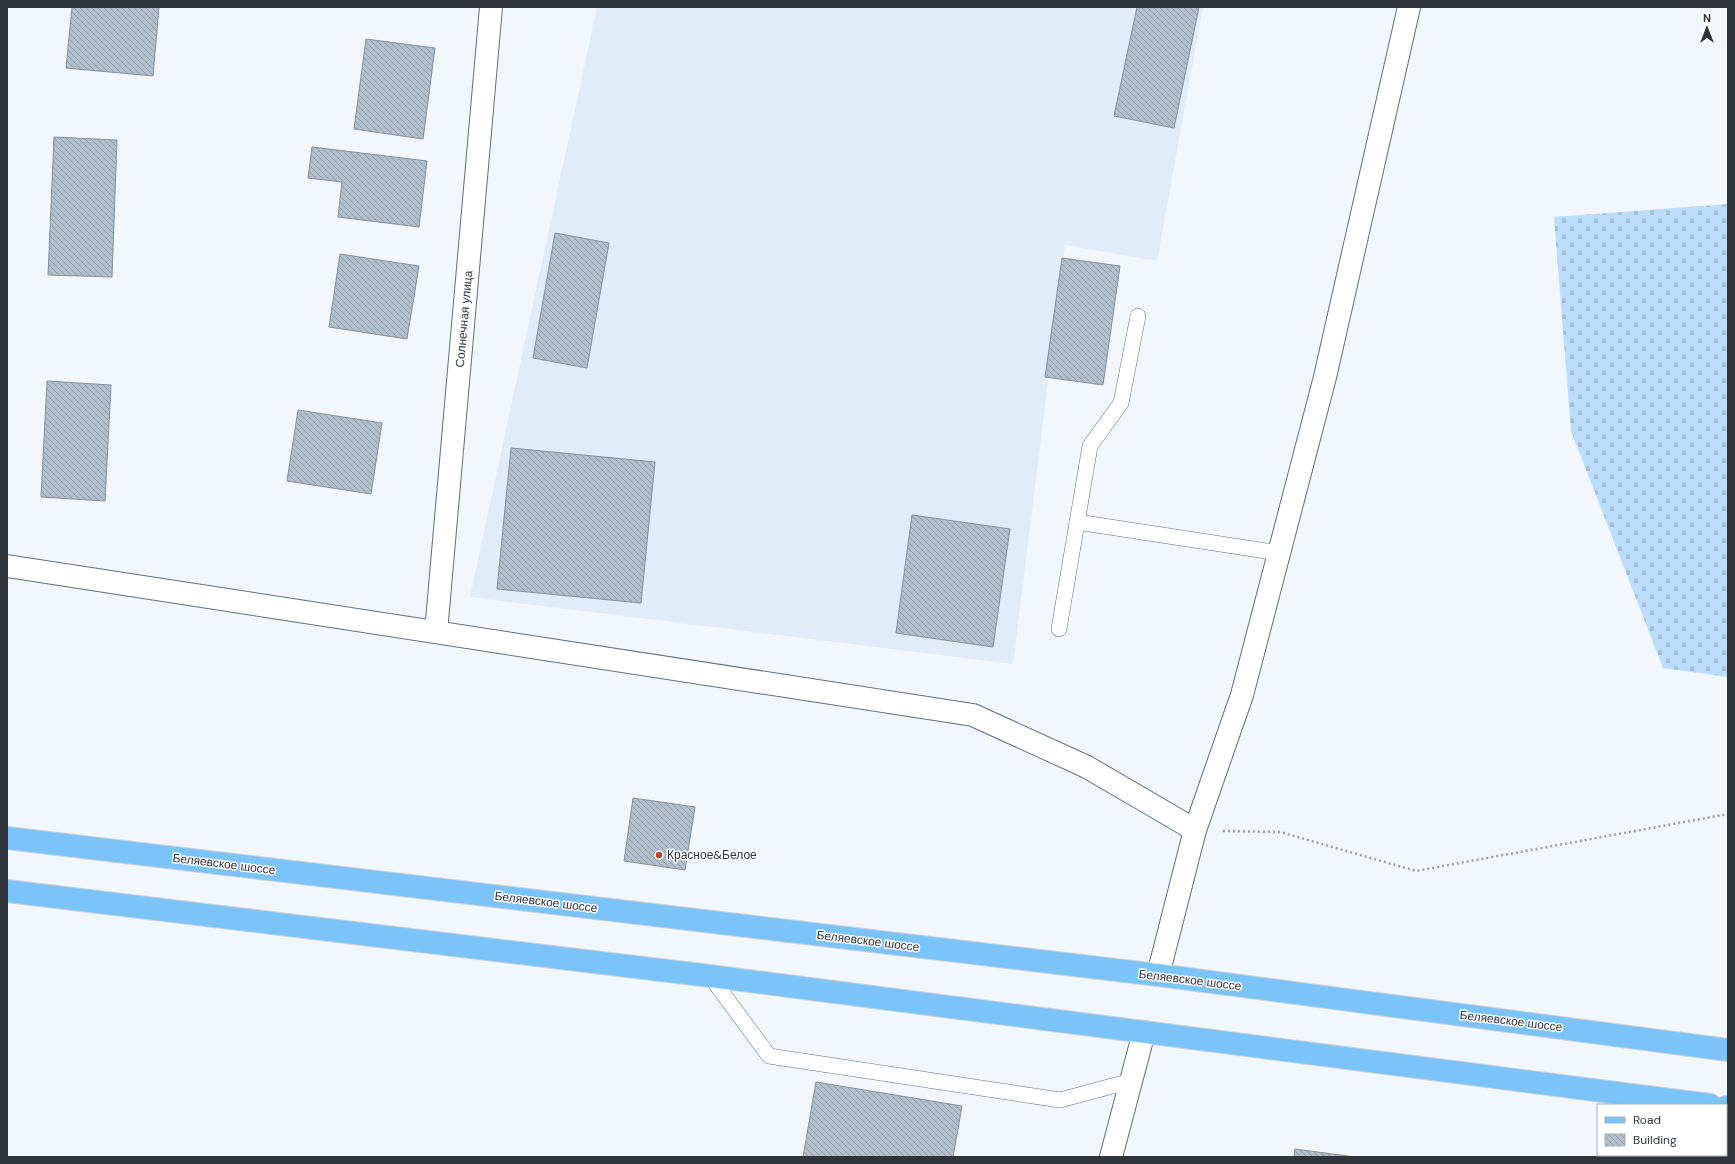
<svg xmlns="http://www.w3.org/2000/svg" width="1735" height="1164" viewBox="0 0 1735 1164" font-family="'DM Sans',sans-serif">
<defs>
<pattern id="cemetery-stones" width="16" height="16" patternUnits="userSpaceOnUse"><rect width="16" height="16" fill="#bcddfe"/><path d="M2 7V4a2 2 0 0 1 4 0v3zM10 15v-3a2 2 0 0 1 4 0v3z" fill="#a2beda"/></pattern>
<pattern id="building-back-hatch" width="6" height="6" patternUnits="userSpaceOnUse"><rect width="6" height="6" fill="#b1bfcc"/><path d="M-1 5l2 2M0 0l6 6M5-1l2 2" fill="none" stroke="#909ca7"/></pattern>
</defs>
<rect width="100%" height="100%" fill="#f2f7fd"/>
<path fill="#e0ecf8" d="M 597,7 L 1203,7 L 1157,261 L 1065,245 L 1013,664 L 470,597 Z"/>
<path fill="url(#cemetery-stones)" d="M 1728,204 L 1728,677 L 1663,668 L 1571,431 L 1554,217 Z"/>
<g fill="url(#building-back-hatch)" stroke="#83909d">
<path d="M 72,7 L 159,7 L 153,76 L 66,68 Z"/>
<path d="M 1137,7 L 1199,7 L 1174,128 L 1114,116 Z"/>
<path d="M 366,39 L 435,48 L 423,139 L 354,129 Z"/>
<path d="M 54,137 L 117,140 L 112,277 L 48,275 Z"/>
<path d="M 312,147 L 427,161 L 419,227 L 338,217 L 342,182 L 308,178 Z"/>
<path d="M 555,233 L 609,243 L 587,368 L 533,358 Z"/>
<path d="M 340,254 L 419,266 L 407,339 L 329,327 Z"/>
<path d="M 1062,258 L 1120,266 L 1103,385 L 1045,377 Z"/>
<path d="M 47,381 L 111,385 L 105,501 L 41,497 Z"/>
<path d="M 298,410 L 382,423 L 371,494 L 287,481 Z"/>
<path d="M 511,448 L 655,462 L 641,603 L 497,589 Z"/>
<path d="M 912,515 L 1010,529 L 993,647 L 896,633 Z"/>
<path d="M 633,798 L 695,807 L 685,870 L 624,861 Z"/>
<path d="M 816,1082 L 962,1106 L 953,1157 L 803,1157 Z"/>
<path d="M 1295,1149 L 1355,1157 L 1294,1157 Z"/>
</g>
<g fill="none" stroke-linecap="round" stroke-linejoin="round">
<g stroke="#626f7b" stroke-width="16">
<g id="lane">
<path d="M 1077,522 L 1279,553"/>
<path d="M 1059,629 L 1090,446 L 1121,403 L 1138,316"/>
<path d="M 710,976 L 769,1056 L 1060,1100 L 1131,1081"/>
</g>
</g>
<g stroke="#626f7b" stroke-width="24">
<g id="street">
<path d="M 7,566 L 973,715 L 1087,767 L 1195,830 L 1158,975"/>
<path d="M 436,632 L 491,7"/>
<path d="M 1195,830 L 1242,695 L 1325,377 L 1409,7"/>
<path d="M 1111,1157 L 1144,1032"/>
</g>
</g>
<g stroke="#d1d2d3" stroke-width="24">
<g id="primary">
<path d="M 7,838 L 1158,975 L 1728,1050"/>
<path d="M 7,891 L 710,976 L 1710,1105"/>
<path d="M 1726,1107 L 1728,1107"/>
</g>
</g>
<path stroke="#9a9fa5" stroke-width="2.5" stroke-dasharray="2 3" stroke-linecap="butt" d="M 1223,831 L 1280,832 L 1416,871 L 1728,814"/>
<use href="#lane" stroke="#fff" stroke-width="15"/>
<use href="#street" stroke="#fff" stroke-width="22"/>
<use href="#primary" stroke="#7ac4fb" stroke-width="22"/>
</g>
<circle fill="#b14928" stroke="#fff" stroke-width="1.5" cx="659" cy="855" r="4"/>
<g text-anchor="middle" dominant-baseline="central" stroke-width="3" stroke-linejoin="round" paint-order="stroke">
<g font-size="12" fill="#2e3439" stroke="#fff">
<text transform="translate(464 319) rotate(-85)">Солнечная улица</text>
<text transform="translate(224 864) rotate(7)">Беляевское шоссе</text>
<text transform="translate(546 902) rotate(7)">Беляевское шоссе</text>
<text transform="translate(868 941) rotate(7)">Беляевское шоссе</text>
<text transform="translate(1190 980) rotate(7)">Беляевское шоссе</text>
<text transform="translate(1511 1021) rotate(7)">Беляевское шоссе</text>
</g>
<g font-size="12" fill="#2e3439" stroke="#fff" text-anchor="start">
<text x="667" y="855">Красное&amp;Белое</text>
</g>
</g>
<rect width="1735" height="1164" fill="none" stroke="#2e3439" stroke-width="16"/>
<rect x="1597" y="1104" width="130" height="52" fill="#ffffff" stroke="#abaeb0"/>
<rect x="1605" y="1117" width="20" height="6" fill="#7ac4fb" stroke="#abaeb0"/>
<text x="1633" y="1124" font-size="12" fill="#2e3439">Road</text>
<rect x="1605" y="1134" width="20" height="12" fill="url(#building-back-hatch)" stroke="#abaeb0"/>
<text x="1633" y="1144" font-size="12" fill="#2e3439">Building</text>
<g transform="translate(1707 28)" stroke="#ffffff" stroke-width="3" paint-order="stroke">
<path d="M0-3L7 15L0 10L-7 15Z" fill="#2e3439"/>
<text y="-6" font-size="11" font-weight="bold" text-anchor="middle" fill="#2e3439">N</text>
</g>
</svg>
